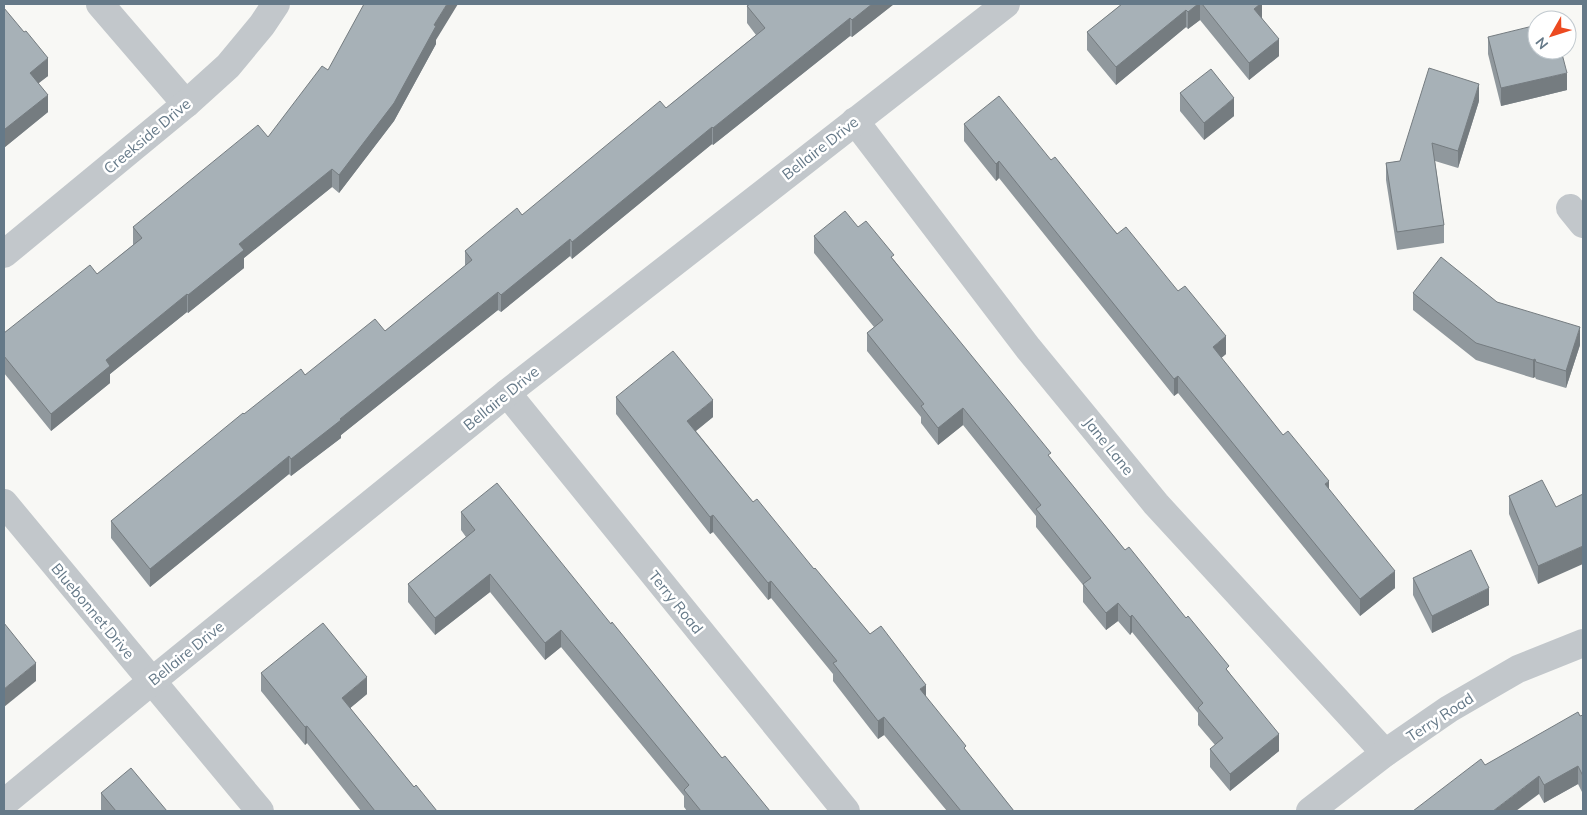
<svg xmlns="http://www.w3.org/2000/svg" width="1587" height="815" viewBox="0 0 1587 815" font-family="Mulish,sans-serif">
<rect width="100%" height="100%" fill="#f8f8f5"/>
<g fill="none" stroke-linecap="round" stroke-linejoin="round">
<g stroke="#c2c7cb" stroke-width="28">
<path d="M 100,4 L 186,104"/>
<path d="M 855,121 L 1028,348 L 1156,504 L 1385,753"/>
<path d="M 1570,208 L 1583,224"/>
<path d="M 4,254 L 186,104 L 228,66 L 262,25 L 276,4"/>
<path d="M 507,393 L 846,811"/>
<path d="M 4,503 L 260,811"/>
<path d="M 4,803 L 152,681 L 507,393 L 1006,4"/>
<path d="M 1310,811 L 1385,753 L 1449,709 L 1518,669 L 1583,643"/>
</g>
</g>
<g fill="#90989d">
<path d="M 750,4 L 894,4 L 852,37 L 850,36 L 713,145 L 712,144 L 572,259 L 570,256 L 501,312 L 498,310 L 341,435 L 341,438 L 291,476 L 289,474 L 150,587 L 111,538 L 111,521 L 244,414 L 305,375 L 385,331 L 465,266 L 465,251 L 522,215 L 666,108 L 756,35 L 747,23 L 747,6 Z"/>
<path d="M 1122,4 L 1262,4 L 1262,18 L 1279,56 L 1249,80 L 1200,20 L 1188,29 L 1186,27 L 1116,85 L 1087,50 L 1087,32 Z"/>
<path d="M 4,8 L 48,76 L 38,83 L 48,112 L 5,147 L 4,145 Z"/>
<path d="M 1488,37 L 1567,90 L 1501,106 L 1488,54 Z"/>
<path d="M 436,40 L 436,44 L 394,121 L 339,193 L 332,187 L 244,258 L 244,268 L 188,313 L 187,312 L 110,374 L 110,383 L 51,431 L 4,373 L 4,333 L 97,274 L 133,245 L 133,227 L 268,137 L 328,70 Z"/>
<path d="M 1180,93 L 1234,116 L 1204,140 L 1180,111 Z"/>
<path d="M 1479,101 L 1458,168 L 1435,161 L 1444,225 L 1444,243 L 1397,250 L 1386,180 L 1386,163 L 1400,161 Z"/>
<path d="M 964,124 L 1051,160 L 1226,354 L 1221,358 L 1283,435 L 1329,489 L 1395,588 L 1360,616 L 1178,393 L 1174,396 L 999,178 L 996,181 L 964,141 Z"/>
<path d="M 858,227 L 894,260 L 1051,459 L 1125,550 L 1229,672 L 1279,751 L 1230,791 L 1210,767 L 1210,749 L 1215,745 L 1198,725 L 1198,713 L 1132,632 L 1130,635 L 1118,621 L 1106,630 L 1083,602 L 1083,585 L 1036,527 L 1036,516 L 963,425 L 938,445 L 921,423 L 921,417 L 867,351 L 867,333 L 874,327 L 814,253 L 814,236 Z"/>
<path d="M 1413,293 L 1497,302 L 1580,345 L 1566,388 L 1536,379 L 1535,377 L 1533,378 L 1476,360 L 1413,310 Z"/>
<path d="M 616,397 L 713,417 L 696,431 L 753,502 L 814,569 L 870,634 L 926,697 L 966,751 L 1014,811 L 947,811 L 884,735 L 878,739 L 833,681 L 833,674 L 771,598 L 768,600 L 713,532 L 710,534 L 616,414 Z"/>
<path d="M 1509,496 L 1556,507 L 1538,584 L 1509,514 Z"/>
<path d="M 461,512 L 611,624 L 722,758 L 770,811 L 687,811 L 684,807 L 684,796 L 561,647 L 545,660 L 490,592 L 435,635 L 408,602 L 408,584 L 466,537 L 461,530 Z"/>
<path d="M 1413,578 L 1489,605 L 1432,633 L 1413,595 Z"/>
<path d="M 261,673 L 367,694 L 350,708 L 414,787 L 437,811 L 361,811 L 307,743 L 305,745 L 261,691 Z"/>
<path d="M 1583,715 L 1583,794 L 1578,784 L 1544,803 L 1539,794 L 1485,765 Z"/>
<path d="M 101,793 L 167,811 L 102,811 L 101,810 Z"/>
</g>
<g fill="#757c80">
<path d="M 447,4 L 458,4 L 436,40 L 436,44 L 394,121 L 339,193 L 339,175 Z"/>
<path d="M 872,4 L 894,4 L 852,37 L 852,20 Z"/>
<path d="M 1198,4 L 1200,4 L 1200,20 L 1188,29 L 1188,12 Z"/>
<path d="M 1260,4 L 1262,4 L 1262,20 L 1254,9 Z"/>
<path d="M 1186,10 L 1186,27 L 1116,85 L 1116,67 Z"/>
<path d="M 850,18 L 850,36 L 713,145 L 713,128 Z"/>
<path d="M 1279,39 L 1279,56 L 1249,80 L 1249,63 Z"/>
<path d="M 48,58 L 48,76 L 30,90 L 30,73 Z"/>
<path d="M 1567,73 L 1567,90 L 1501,106 L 1501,88 Z"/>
<path d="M 1479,84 L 1479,101 L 1458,168 L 1458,151 Z"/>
<path d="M 48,95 L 48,112 L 5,147 L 5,129 Z"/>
<path d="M 1234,98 L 1234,116 L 1204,140 L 1204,123 Z"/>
<path d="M 712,127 L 712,144 L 572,259 L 572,242 Z"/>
<path d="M 999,161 L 999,178 L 996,181 L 996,164 Z"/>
<path d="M 332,169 L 332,187 L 244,258 L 244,268 L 188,313 L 188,295 L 239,244 Z"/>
<path d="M 570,239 L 570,256 L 501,312 L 501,295 Z"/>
<path d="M 498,292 L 498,310 L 341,435 L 341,438 L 291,476 L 291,459 L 340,419 Z"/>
<path d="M 187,294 L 187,312 L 110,374 L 110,383 L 51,431 L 51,414 L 106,360 Z"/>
<path d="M 1580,327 L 1580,345 L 1566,388 L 1566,371 Z"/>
<path d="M 1226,336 L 1226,354 L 1213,365 L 1213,347 Z"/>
<path d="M 1535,359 L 1535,377 L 1533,378 L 1533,360 Z"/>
<path d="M 1178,376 L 1178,393 L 1174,396 L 1174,379 Z"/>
<path d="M 713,400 L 713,417 L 687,438 L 687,421 Z"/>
<path d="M 963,408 L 963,425 L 938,445 L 938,428 Z"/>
<path d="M 289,456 L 289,474 L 150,587 L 150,569 Z"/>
<path d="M 1329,481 L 1329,499 L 1325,484 Z"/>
<path d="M 713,515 L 713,532 L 710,534 L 710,517 Z"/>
<path d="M 1583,546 L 1583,564 L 1538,584 L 1538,566 Z"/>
<path d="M 1395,571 L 1395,588 L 1360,616 L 1360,599 Z"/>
<path d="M 490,574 L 490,592 L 435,635 L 435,618 Z"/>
<path d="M 771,581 L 771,598 L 768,600 L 768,583 Z"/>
<path d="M 1489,588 L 1489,605 L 1432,633 L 1432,616 Z"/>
<path d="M 1118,603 L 1118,621 L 1106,630 L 1106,613 Z"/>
<path d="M 1132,615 L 1132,632 L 1130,635 L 1130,617 Z"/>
<path d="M 561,630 L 561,647 L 545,660 L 545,643 Z"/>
<path d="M 36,663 L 36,681 L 4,707 L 4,689 Z"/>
<path d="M 367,677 L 367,694 L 342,715 L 342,698 Z"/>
<path d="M 926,685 L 926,702 L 920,689 Z"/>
<path d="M 884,717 L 884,735 L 878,739 L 878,721 Z"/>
<path d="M 307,726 L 307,743 L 305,745 L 305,727 Z"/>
<path d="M 1279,734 L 1279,751 L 1230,791 L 1230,774 Z"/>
<path d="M 1578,766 L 1578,784 L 1544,803 L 1544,785 Z"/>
<path d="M 1539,776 L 1539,794 L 1516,811 L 1493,811 Z"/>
</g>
<g fill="#a7b1b7" stroke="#757c80">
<path d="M 364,4 L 447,4 L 434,25 L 436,26 L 394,103 L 339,175 L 332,169 L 239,244 L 244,250 L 188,295 L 187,294 L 106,360 L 110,366 L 51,414 L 4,356 L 4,333 L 90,265 L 97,274 L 142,238 L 133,227 L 258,125 L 268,137 L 322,66 L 328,70 Z"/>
<path d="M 750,4 L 872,4 L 852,20 L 850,18 L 713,128 L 712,127 L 572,242 L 570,239 L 501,295 L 498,292 L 340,419 L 341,420 L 291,459 L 289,456 L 150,569 L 111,521 L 243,413 L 244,414 L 301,369 L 305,375 L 375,319 L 385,331 L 472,260 L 465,251 L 517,208 L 522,215 L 660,101 L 666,108 L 765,28 L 747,6 Z"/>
<path d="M 1122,4 L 1198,4 L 1188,12 L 1186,10 L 1116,67 L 1087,32 Z"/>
<path d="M 1202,4 L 1260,4 L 1254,9 L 1279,39 L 1249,63 Z"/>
<path d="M 4,8 L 24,32 L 26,31 L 48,58 L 30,73 L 48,95 L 5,129 L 4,128 Z"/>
<path d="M 1537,25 L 1537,50 L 1561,50 L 1567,73 L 1501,88 L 1488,37 Z"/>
<path d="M 1429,68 L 1479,84 L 1458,151 L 1432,143 L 1444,225 L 1397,232 L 1386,163 L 1400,161 Z"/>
<path d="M 1211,69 L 1234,98 L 1204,123 L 1180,93 Z"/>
<path d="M 999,96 L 1051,160 L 1055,157 L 1117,234 L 1126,227 L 1178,291 L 1185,286 L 1226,336 L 1213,347 L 1283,435 L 1288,431 L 1329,481 L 1325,484 L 1395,571 L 1360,599 L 1178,376 L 1174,379 L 999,161 L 996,164 L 964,124 Z"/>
<path d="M 845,211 L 858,227 L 866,221 L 894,255 L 891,257 L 1051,453 L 1048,455 L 1125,550 L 1129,547 L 1186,618 L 1188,616 L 1229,666 L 1226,669 L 1279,734 L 1230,774 L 1210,749 L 1223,738 L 1198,708 L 1203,703 L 1132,615 L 1130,617 L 1118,603 L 1106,613 L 1083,584 L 1091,578 L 1036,509 L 1041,505 L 963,408 L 938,428 L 921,406 L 924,404 L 867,333 L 883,320 L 814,236 Z"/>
<path d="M 1441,257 L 1497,302 L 1580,327 L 1566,371 L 1536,362 L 1535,359 L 1533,360 L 1476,343 L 1413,293 Z"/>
<path d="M 673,351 L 713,400 L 687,421 L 753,502 L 757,499 L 814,569 L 815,568 L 870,634 L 881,626 L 926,685 L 920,689 L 966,746 L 964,748 L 1014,811 L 961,811 L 884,717 L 878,721 L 833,663 L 837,661 L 771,581 L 768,583 L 713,515 L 710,517 L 616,397 Z"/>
<path d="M 1542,480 L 1556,507 L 1583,494 L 1583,546 L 1538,566 L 1509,496 Z"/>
<path d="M 497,483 L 611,624 L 612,622 L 722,758 L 725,756 L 770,811 L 701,811 L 684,790 L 689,785 L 561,630 L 545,643 L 490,574 L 435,618 L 408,584 L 475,530 L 461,512 Z"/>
<path d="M 1471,550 L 1489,588 L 1432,616 L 1413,578 Z"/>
<path d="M 4,623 L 36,663 L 4,689 Z"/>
<path d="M 323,623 L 367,677 L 342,698 L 414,787 L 416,785 L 437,811 L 375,811 L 307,726 L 305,727 L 261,673 Z"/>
<path d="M 1578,712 L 1580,716 L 1583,715 L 1583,776 L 1578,766 L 1544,785 L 1539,776 L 1493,811 L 1413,811 L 1481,759 L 1485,765 Z"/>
<path d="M 131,768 L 167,811 L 116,811 L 101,793 Z"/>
</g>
<g text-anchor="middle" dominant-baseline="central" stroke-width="5" stroke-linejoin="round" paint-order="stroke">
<g font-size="15" fill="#657988" stroke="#fff">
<text transform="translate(147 136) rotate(-40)">Creekside Drive</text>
<text transform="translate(820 148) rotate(-38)">Bellaire Drive</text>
<text transform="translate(501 398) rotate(-39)">Bellaire Drive</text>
<text transform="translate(1109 446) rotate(51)">Jane Lane</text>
<text transform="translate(676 602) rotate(51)">Terry Road</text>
<text transform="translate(93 611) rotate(50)">Bluebonnet Drive</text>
<text transform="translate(186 653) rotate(-39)">Bellaire Drive</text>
<text transform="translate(1440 717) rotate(-33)">Terry Road</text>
</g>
</g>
<rect width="1587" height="815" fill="none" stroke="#657988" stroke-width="10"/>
<g transform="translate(1552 35) rotate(231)"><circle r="24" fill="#ffffff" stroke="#c1c9cf"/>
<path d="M0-4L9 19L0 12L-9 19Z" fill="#ec4a21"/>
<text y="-8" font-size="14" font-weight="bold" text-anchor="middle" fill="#657988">N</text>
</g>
</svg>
